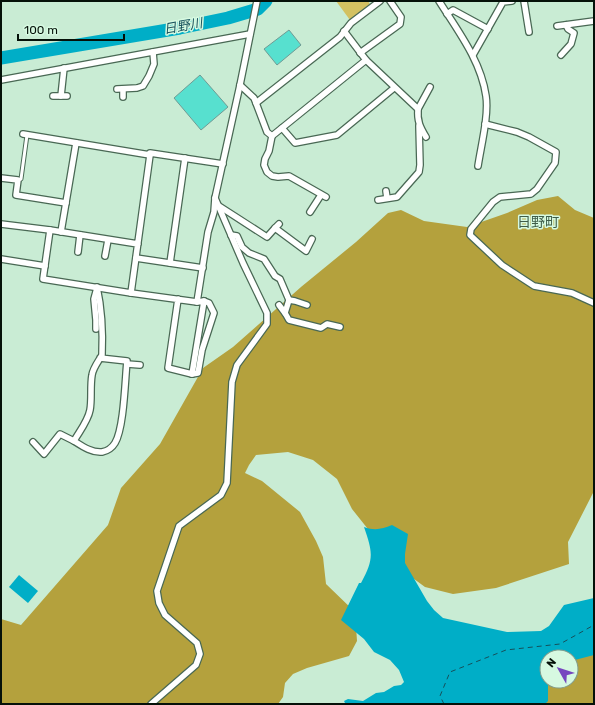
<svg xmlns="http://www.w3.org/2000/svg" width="595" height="705" viewBox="0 0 595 705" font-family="Rubik,'Noto Sans JP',sans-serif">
<rect width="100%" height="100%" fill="#c9ecd4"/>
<path fill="#d3c161" d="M 336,1 L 368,1 L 370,4 L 350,20 Z"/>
<g fill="#b4a13d">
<path d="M 558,196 L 575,210 L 594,218 L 594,488 L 593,493 L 568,542 L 569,564 L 496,588 L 453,594 L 425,587 L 399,568 L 352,509 L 337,479 L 313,460 L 288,452 L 256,455 L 249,465 L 245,473 L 262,481 L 300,512 L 316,541 L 323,557 L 326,584 L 355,612 L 357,641 L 349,656 L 307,668 L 293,674 L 285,683 L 283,697 L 278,704 L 1,704 L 1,619 L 21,625 L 108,525 L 121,488 L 160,444 L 203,368 L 233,347 L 301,287 L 356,242 L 388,213 L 401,210 L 424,221 L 467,227 L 507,213 L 537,200 Z"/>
<path d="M 594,653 L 594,704 L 491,704 L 547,681 L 571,681 L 571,659 Z"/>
</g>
<g fill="#00aec7">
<path d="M 392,525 L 408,534 L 405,554 L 405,563 L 427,601 L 434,610 L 443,618 L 507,632 L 541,631 L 549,626 L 564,605 L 594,598 L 594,655 L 571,661 L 571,657 L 547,657 L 547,681 L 551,681 L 548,684 L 548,701 L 545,704 L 345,704 L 345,703 L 344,701 L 348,699 L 363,701 L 376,693 L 384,692 L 394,686 L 401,685 L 404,682 L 399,670 L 390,660 L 374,652 L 364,639 L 341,620 L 359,583 L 361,583 C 374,559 373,553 364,527 C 375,531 382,529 392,525 Z"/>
<path d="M 19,575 L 38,591 L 28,603 L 9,587 Z"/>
</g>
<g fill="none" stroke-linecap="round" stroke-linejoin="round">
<path stroke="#00aec7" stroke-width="13" d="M 1,58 L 180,28 L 228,18 L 258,9 L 266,1"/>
<path stroke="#16505b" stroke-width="1" stroke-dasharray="5 4" stroke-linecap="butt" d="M 444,704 L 440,696 L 450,672 L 506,650 L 560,644 L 594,625"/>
</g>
<g fill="#57e0cf" stroke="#6f9b94">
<path d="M 289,30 L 301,45 L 277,65 L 264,49 Z"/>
<path d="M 200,75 L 228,107 L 201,130 L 174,98 Z"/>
</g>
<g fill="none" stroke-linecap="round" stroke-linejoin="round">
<g stroke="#496854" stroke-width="5">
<path id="lane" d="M 18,180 L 21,179 L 27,135"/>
</g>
<g stroke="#496854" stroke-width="8">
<g id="street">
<path d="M 439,1 C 458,31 481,61 486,96 C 489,115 481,146 478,166"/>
<path d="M 524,1 L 529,32"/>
<path d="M 447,14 L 453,10 L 488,29"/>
<path d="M 557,26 L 594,21"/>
<path d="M 360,53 L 400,24 L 401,17 L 390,1"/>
<path d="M 473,55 L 503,2 L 512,1"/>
<path d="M 561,55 L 571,44 L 574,33 L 568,29 L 566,25"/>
<path d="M 366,60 L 418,109 L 430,87"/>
<path d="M 1,80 L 250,34"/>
<path d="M 240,85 L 254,98 L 256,103 L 340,37 L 351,23 L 380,1"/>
<path d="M 117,89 L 137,88 L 143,86 L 149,76 L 154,64 L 153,52"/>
<path d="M 123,89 L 123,97"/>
<path d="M 53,96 L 67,96"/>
<path d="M 61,96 L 64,68"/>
<path d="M 256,103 L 267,132 L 272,136 L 269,151 L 265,159 L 264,165 L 267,172 L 272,176 L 278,177 L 289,176 L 326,197"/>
<path d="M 418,109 C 417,121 420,127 426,137"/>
<path d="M 485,124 L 517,132 L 529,137 L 556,152 L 555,163 L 537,189 L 531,194 L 500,197 L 493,202 L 471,229 L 470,235 L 502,265 L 534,286 L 572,293 L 594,303"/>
<path d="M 282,128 L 295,143 L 337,135 L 394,88"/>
<path d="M 23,134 L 150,155 L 150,153 L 223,164"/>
<path d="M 272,136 L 366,60 L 344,31"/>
<path d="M 1,178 L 18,180 L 16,195 L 66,203"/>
<path d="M 386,191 L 387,198"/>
<path d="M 378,200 L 397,197 L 419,172 L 420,165 L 419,126"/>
<path d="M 219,206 L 267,237 L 275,228"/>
<path d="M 310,212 L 321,195"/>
<path d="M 1,224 L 50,230"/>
<path d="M 279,224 L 275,228 L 306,251 L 312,239"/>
<path d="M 61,232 L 76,143"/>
<path d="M 231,235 L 237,236 L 242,247 L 249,253 L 264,259 L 275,276 L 280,279 L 289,300 L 295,301 L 307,305"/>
<path d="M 138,244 L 50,230 L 43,279 L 131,293 L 150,155"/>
<path d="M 78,252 L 80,235"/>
<path d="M 105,256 L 108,240"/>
<path d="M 136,258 L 203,268"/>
<path d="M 1,259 L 45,266"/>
<path d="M 170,263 L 185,158"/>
<path d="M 97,287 C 102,310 103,332 102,355 C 98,362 93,368 92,375 C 90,387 92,399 90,410 C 88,421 79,432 74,441 C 82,446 92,453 102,452 C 107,451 112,448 115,443 C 124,428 125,381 127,361 L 100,358"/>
<path d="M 131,293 L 197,302 L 204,301 L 192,374 L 168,368 L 178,299"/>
<path d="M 289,300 L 285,313 L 289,320 L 321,328 L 327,324 L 340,327"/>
<path d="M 197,302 L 208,232 L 214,212 L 215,198 L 240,85 L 257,1"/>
<path d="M 279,305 L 285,313"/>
<path d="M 96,329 L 96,320 L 94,299 L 97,288"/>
<path d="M 127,364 L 140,365"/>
<path d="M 192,374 L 198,373 L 202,350 L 214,313 L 209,303 L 204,301"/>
<path d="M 33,442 L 44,454 L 60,434 L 74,441"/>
<path d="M 151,704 L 196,665 L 200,654 L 197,643 L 165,615 L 159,603 L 157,591 L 179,526 L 221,495 L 227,483 L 232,382 L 237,365 L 267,324 L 267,313 L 243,263 L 215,198"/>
</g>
</g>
<use href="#lane" stroke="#fff" stroke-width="3"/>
<use href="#street" stroke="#fff" stroke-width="5.5"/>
</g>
<g text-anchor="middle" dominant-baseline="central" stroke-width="3" stroke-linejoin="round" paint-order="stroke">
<g font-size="13" font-style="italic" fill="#16505b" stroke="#d6f9e1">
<text transform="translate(183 26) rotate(-10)">日野川</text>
</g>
<g font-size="14" fill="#3f5d49" stroke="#d6f9e1">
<text x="538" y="222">日野町</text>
</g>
</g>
<rect width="595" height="705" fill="none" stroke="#051109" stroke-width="4"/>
<g transform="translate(559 669) rotate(309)"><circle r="19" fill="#d6f9e1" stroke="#829c8b"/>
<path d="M0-3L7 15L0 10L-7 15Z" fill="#7647bf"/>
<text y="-6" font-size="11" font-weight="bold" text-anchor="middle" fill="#051109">N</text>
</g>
<path d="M18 34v6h106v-6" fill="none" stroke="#051109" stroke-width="2"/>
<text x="24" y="34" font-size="12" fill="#051109" stroke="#d6f9e1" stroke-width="3" paint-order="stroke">100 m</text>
</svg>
